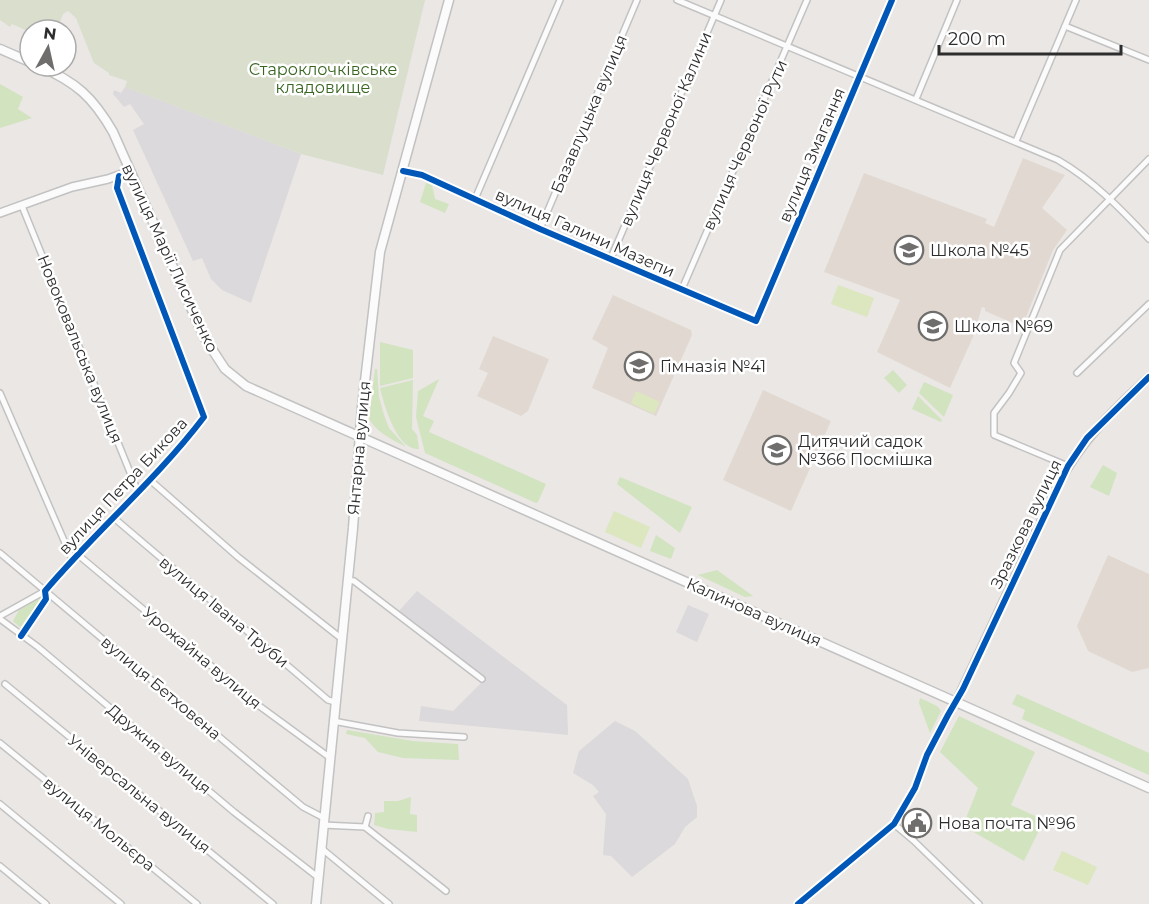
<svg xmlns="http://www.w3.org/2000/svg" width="1149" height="904" viewBox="0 0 1149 904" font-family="Montserrat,sans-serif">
<rect width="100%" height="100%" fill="#eae7e4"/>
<g fill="#dbd9db">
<path d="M 125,87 L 301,154 L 251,303 L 222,290 L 211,279 L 202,258 L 193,261 L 133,130 L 144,124 L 130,104 L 124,107 L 113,94 L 114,90 L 121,93 Z"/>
<path d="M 417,591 L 567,705 L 568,735 L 419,721 L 421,706 L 453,711 L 486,678 L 398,612 Z"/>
<path d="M 688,605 L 709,614 L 697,642 L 676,632 Z"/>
<path d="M 615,721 L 635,731 L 688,779 L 697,806 L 697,817 L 685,827 L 675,844 L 632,877 L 611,856 L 603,855 L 606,814 L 593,796 L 599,792 L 593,785 L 573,773 L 579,751 Z"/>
</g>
<g fill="#e1d9d1">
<path d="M 1023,158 L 1065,175 L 1042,208 L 1067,230 L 1053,250 L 1022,327 L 985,311 L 985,308 L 982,307 L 973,337 L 950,388 L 877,352 L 900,300 L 824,272 L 864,173 L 987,219 L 985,223 L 994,227 Z"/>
<path d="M 613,295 L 691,330 L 692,335 L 656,416 L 592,388 L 608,348 L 592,339 Z"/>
<path d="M 493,336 L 549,359 L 528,411 L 521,416 L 477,396 L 488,373 L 479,369 Z"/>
<path d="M 763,390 L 831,421 L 791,511 L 723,480 Z"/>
<path d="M 1108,555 L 1149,574 L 1149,668 L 1132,672 L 1088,651 L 1077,626 Z"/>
</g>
<g fill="#d2e3c0">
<path d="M 0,84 L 23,97 L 18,109 L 32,118 L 0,128 Z"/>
<path d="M 426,183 L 432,185 L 435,199 L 449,204 L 445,213 L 420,202 Z"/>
<path d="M 380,342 L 413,350 L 413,378 L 380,386 Z"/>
<path d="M 375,369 L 377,369 L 379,397 L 384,415 L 389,428 L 406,447 C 391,439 378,433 369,419 Z"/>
<path d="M 893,370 L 907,385 L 899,393 L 884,378 Z"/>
<path d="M 439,379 L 423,416 L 434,421 L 429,432 L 546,484 L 538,502 L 536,503 L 425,453 L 416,417 L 418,391 Z"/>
<path d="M 413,380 L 412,429 L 417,435 L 419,449 C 397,451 384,405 380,388 Z"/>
<path d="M 924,382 L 953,395 L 944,417 L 919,393 Z"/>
<path d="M 918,396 L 942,420 L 941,422 L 912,409 Z"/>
<path d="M 1103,465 L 1117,473 L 1109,496 L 1090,487 Z"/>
<path d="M 620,477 L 692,507 L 680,533 L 617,484 Z"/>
<path d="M 656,535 L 675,548 L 671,559 L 650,551 Z"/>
<path d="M 717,570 L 753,596 L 745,597 L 698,575 Z"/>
<path d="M 41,596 L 44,600 L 21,628 L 13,621 L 20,608 Z"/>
<path d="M 1017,694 L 1149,753 L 1149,775 L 1022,719 L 1025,710 L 1012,704 Z"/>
<path d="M 920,698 L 937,706 L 941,711 L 930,733 L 919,703 Z"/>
<path d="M 959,716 L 1035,752 L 1011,805 L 1044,820 L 1024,861 L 963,826 L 978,788 L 940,752 Z"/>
<path d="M 347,730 L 413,741 L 458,744 L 459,760 L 403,758 L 378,752 L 365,738 L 346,734 Z"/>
<path d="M 411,797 L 410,814 L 417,815 L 417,832 L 388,829 L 374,825 L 375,813 L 384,812 L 384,801 L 398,801 Z"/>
</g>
<path fill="#d9decd" d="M 0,0 L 425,0 L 383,175 L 301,154 L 125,87 L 127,81 L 109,75 L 109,73 L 94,63 L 76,18 L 68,11 L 63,14 L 57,30 L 30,30 L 30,32 L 12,24 L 10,27 L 0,20 Z"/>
<g fill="#dce6bf">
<path d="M 838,285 L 874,298 L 867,317 L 831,304 Z"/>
<path d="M 636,391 L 660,402 L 654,414 L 631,403 Z"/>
<path d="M 614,511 L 650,527 L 641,548 L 605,532 Z"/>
<path d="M 1062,851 L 1097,867 L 1088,885 L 1053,870 Z"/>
</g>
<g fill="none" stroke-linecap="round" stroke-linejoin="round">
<g stroke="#c3c2c2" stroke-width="8">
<g id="minor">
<path d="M 677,0 L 1058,160 C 1094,181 1121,209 1149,239"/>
<path d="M 1065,26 L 1149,60"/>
<path d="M 916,99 L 957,0"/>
<path d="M 1016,141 L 1076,0"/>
<path d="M 403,171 L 422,175 L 540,229 L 756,321 L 892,0"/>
<path d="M 475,199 L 560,0"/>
<path d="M 22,206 L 138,492"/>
<path d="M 540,229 L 637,0"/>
<path d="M 611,258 L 721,0"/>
<path d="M 682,289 L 807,0"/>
<path d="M 1077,373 L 1149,304"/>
<path d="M 0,393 L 72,559"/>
<path d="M 1068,466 L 994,435 L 994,413 L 1009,393 L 1021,373 L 1014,363 L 1060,250 L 1149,159"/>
<path d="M 150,480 L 238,557 L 342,639"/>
<path d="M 114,518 L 328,700 L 335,702"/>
<path d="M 0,553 L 303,807 L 324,818"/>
<path d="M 77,554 L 258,705 L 329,757"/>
<path d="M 348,580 L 354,581 L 482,679"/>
<path d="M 0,616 L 45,591"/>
<path d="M 0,619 L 38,647 L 234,812 L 319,878"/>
<path d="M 21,636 L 46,599 L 45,591 C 96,531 156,480 204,417 L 117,188 L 119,176"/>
<path d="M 5,684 L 273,904"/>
<path d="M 333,721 L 398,733 L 464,737"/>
<path d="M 0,743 L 197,904"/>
<path d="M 0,804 L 121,904"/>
<path d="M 894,824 L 914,841 L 979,904"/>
<path d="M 323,825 L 365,827 L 368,816"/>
<path d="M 365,827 L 446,891"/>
<path d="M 321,848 L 389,904"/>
<path d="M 0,866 L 46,904"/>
<path d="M 798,904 L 894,824 L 915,788 L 927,755 L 956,702"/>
</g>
</g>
<g stroke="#c3c2c2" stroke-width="10">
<g id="tertiary">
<path d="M 0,213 L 72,187 L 108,179 L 130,171"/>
<path d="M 956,702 L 1057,487 C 1080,442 1112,411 1149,377"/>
</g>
</g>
<g stroke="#c3c2c2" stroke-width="11">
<g id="secondary">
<path d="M 0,49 L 30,62"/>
<path d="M 39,66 C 76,82 93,97 113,132 L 204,337 L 225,369 L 246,386 L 1149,788"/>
<path d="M 316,904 L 353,528 L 362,407 L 380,252 L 449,0"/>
</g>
</g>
<use href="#minor" stroke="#fcfbfb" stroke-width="5"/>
<use href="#tertiary" stroke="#fcfbfb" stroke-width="7"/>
<use href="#secondary" stroke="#fcfbfb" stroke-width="8"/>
<g stroke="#fff" stroke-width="10">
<g id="cycleway">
<path d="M 403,171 L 422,175 L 540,229 L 756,321 L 892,0"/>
<path d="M 21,636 L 46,599 L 45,591 C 96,531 156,480 204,417 L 117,188 L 119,176"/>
<path d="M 798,904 L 894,824 L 915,788 L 927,755 L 948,715 L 963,689 L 1068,466 L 1087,438 L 1149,377"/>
</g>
</g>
<use href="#cycleway" stroke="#0057b8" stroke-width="6"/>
</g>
<defs>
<g id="school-ring" transform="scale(1.5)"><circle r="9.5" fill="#fff" stroke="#6f6e6d" stroke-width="1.5"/><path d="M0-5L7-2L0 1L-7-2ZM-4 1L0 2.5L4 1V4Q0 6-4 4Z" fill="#6f6e6d"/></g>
<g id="civic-ring" transform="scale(1.5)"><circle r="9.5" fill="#fff" stroke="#6f6e6d" stroke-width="1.5"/><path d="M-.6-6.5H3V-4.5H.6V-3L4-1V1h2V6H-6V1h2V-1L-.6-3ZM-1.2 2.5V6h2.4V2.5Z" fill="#6f6e6d"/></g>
</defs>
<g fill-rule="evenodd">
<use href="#school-ring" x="909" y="250"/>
<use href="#school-ring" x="933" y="326"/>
<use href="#school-ring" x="639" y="366"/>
<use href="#school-ring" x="777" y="450"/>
<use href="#civic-ring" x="917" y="823"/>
</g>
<g text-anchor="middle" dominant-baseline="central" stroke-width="5" stroke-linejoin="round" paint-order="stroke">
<g font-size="16" fill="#386621" stroke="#fff">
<text x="323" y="69">Староклочківське<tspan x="323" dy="18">кладовище</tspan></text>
</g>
<g font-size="16" fill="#2d2d2d" stroke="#fff">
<text transform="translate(589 114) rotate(-67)">Базавлуцька вулиця</text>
<text transform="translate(666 129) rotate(-67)">вулиця Червоної Калини</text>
<text transform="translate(745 145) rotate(-66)">вулиця Червоної Рути</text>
<text transform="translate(812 155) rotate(-67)">вулиця Змагання</text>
<text transform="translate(585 233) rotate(24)">вулиця Галини Мазепи</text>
<text transform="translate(170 258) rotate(65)">вулиця Марії Лисиченко</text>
<text transform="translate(80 349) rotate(68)">Новоковальська вулиця</text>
<text transform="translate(359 448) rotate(-85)">Янтарна вулиця</text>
<text transform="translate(123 486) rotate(-47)">вулиця Петра Бикова</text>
<text transform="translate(1026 524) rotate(-64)">Зразкова вулиця</text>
<text transform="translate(224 612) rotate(40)">вулиця Івана Труби</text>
<text transform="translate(754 612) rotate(24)">Калинова вулиця</text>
<text transform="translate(202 658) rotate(40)">Урожайна вулиця</text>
<text transform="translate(161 688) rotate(40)">вулиця Бетховена</text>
<text transform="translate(159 749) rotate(40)">Дружня вулиця</text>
<text transform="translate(139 794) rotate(39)">Універсальна вулиця</text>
<text transform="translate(99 824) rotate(39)">вулиця Мольєра</text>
</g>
<g font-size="16" fill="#2d2d2d" stroke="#fff" text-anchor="start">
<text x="930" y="250">Школа №45</text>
<text x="954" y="326">Школа №69</text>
<text x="660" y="366">Гімназія №41</text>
<text x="798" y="441">Дитячий садок<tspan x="798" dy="18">№366 Посмішка</tspan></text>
<text x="938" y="823">Нова почта №96</text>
</g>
</g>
<g transform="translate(48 48) rotate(8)"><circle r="28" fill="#ffffff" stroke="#ababab" stroke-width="1.5"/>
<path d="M0-4.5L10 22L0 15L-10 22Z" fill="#6f6e6d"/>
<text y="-9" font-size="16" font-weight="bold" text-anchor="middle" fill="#2d2d2d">N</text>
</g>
<path d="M939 45v9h182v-9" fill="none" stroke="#2d2d2d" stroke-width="3"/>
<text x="948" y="45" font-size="18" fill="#2d2d2d" stroke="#ffffff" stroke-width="4.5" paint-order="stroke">200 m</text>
</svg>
